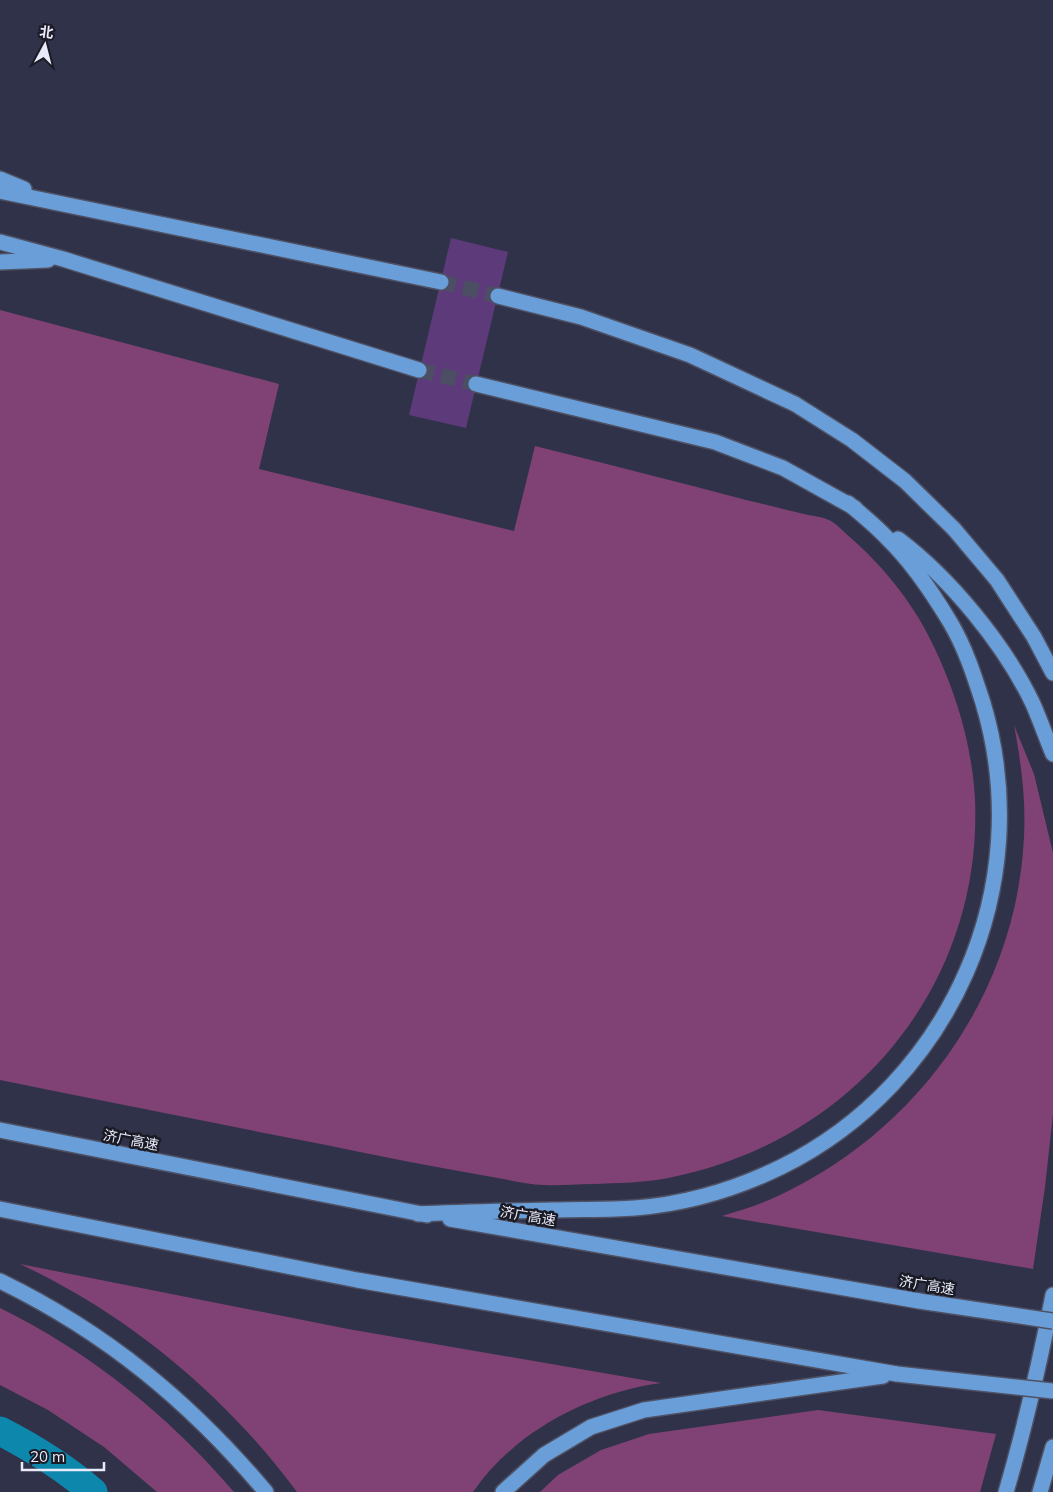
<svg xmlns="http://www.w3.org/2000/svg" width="1053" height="1492" viewBox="0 0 1053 1492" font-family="Mulish,'Noto Sans SC',sans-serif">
<rect width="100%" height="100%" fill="#303249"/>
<g fill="#804274">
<path d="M 0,310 L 279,384 L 259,469 L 514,531 L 535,446 C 607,464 679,482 750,501 C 768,505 786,510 804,514 C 812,516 824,517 831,521 C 838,525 846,534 852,539 C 886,569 916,607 935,649 C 957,696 972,746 975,799 C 983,986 853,1140 673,1177 C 646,1183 618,1183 591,1184 C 575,1184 560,1186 544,1185 C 523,1184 502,1178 481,1175 C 429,1166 378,1156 326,1145 C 218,1124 109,1102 0,1080 Z"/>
<path d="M 1014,725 L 1034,774 L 1053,853 L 1053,1114 L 1045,1187 L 1033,1269 L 722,1216 C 746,1209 770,1201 792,1189 C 925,1122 1017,987 1024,837 C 1026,799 1021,762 1014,725 Z"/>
<path d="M 20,1264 L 348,1329 L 661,1383 C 589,1393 515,1431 473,1492 L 297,1492 C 237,1411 158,1340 70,1290 C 54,1281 37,1272 20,1264 Z"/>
<path d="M 0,1308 C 90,1352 169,1416 234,1492 L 157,1492 L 104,1447 L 48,1410 L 0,1385 Z"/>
<path d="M 818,1410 L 996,1434 L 980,1492 L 540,1492 L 558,1475 L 601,1450 L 649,1434 Z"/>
</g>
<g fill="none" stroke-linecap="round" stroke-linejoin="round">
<path stroke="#0d88ac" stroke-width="29" d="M 0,1431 C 33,1448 65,1468 93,1492"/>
</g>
<path fill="#5d3a7a" d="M 451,238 L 508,252 L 466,428 L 409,415 Z"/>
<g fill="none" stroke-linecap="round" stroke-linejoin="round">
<g stroke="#4c4e64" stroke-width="15" stroke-dasharray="15 8" stroke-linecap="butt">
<path d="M 441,282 L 498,296"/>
<path d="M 419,370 L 476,384"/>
</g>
<g stroke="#4e5063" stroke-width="18">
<g id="motorway">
<path d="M 0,179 L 24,189"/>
<path d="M 0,191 L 441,282"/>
<path d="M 0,242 L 63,259 L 419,370"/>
<path d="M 0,262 L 48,260"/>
<path d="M 498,296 L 581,317 L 690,355 L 795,404 L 852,440 L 905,481 L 954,529 L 997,580 L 1034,637 L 1053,673"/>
<path d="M 476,384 L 715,442 L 783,468 L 855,508"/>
<path d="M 898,539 C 950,578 1005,645 1033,704 C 1040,720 1046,737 1053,754"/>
<path d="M 0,1130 L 427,1215"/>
<path d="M 0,1209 L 357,1280 L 897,1374"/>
<path d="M 418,1214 C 463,1212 508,1211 553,1210 C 580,1209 608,1210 635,1208 C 685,1204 736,1189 781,1167 C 951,1083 1038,886 983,703 C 974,675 965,647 950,622 C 932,592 912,562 887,538 C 875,525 861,514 848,503"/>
<path d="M 450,1219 L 919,1301"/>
<path d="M 0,1281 C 107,1333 190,1402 266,1492"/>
<path d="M 503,1492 L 544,1455 L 591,1427 L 644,1410 L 883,1376"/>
<path d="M 1006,1492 C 1025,1427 1040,1361 1053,1295"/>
<path d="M 1040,1492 L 1053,1447"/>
</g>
</g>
<use href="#motorway" stroke="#6a9ed8" stroke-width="15"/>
<g stroke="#4e5063" stroke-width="18" stroke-linecap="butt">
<g id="motorway-bridge">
<path d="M 919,1301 L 1053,1321"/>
<path d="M 897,1374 L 1053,1391"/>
</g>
</g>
<use href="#motorway-bridge" stroke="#6a9ed8" stroke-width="15"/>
</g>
<g text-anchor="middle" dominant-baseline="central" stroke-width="5" stroke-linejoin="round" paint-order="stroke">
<g font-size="14" fill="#e9ebfa" stroke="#1a1b25">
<text transform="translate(131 1140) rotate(11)">济广高速</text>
<text transform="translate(528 1216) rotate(10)">济广高速</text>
<text transform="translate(927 1285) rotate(9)">济广高速</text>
</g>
</g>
<g transform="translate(45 45) rotate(7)" stroke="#1a1b25" stroke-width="4" paint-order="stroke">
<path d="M0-4L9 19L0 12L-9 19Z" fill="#e9ebfa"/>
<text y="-8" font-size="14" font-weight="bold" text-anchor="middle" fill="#e9ebfa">北</text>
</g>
<path d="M22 1462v8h82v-8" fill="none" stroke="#e9ebfa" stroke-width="2.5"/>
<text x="30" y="1462" font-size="15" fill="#e9ebfa" stroke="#1a1b25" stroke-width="4" paint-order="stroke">20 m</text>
</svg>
